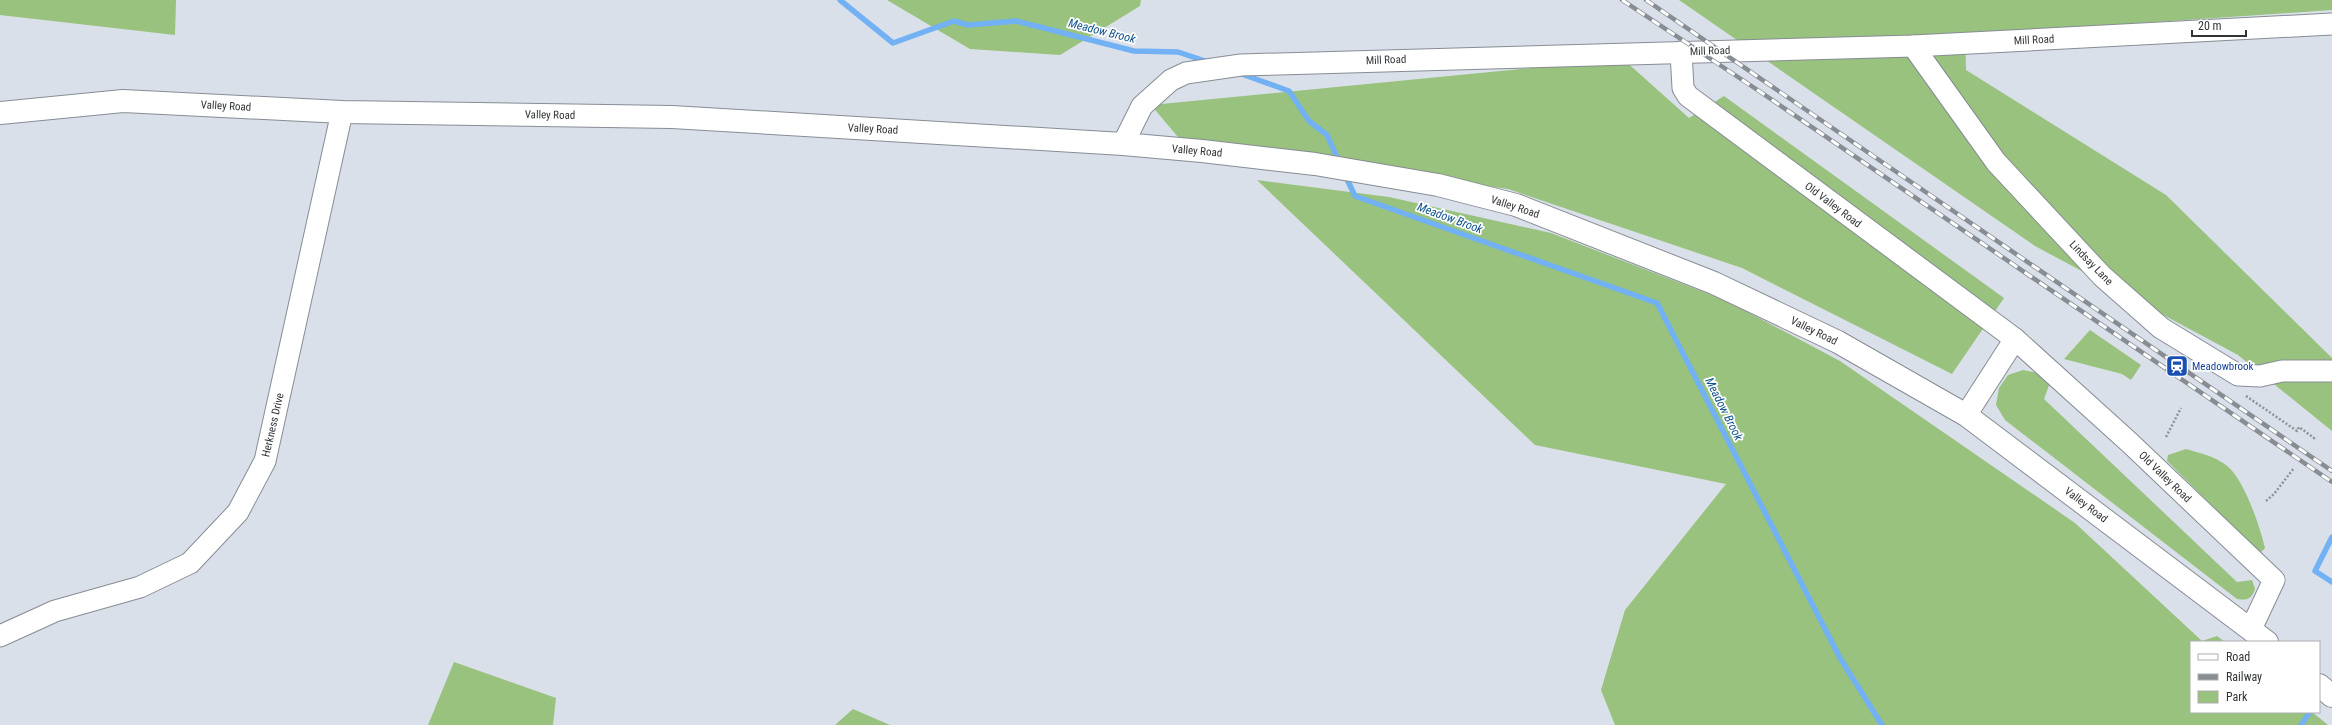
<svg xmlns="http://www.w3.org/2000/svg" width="2332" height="725" viewBox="0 0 2332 725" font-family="'Roboto Condensed',sans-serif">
<rect width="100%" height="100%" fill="#dae0ea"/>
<g fill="#98c27d">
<path d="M 0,0 L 176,0 L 175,35 L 0,15 Z"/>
<path d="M 887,0 L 1141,0 L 1140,6 L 1060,55 L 970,49 Z"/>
<path d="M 1679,0 L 2332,0 L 2332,10 L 1965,35 L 1966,70 L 2166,195 L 2332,358 L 2332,431 L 2238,355 L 2035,246 Z"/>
<path d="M 1623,59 L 1689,118 L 1724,96 L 2004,298 L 1952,374 L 1742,268 L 1508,189 L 1183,143 L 1151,105 Z"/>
<path d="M 1257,180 L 1389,197 L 1551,233 L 1727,301 L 1840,361 L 2075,523 L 2202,641 L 2217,636 L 2225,642 L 2191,642 L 2191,712 L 2312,712 L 2328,725 L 1615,725 L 1601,690 L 1625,610 L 1726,484 L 1535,445 Z"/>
<path d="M 2090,330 L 2141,365 L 2131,380 L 2122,374 L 2064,359 Z"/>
<path d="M 2023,370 L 2038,373 L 2050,383 L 2044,399 L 2237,582 L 2252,580 L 2255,589 C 2252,598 2248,601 2237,599 L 2005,420 L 1996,405 L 1999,388 L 2008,375 Z"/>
<path d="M 2186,449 C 2200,453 2214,456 2226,465 C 2244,478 2260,527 2265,548 L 2260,553 L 2167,461 L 2168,455 Z"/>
<path d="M 454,662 L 556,698 L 553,725 L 428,725 Z"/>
<path d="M 853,709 L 890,725 L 835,725 Z"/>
</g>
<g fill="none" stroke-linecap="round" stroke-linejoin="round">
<g stroke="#72b1f3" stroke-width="5.5">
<path d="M 840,0 L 893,43 L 954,21 L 968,25 L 1016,21 L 1134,51 L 1178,52 L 1208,62"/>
<path d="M 1239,73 L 1289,91 L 1309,121 L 1327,135 L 1339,162"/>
<path d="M 1345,175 L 1355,196 L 1657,303 L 1840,658 L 1882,725"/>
<path d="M 2332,537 L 2315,571 L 2332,582"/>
<path d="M 2301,725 L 2310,712"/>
</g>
<g stroke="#878c95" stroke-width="23">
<g id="minor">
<path d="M 1913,46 L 1996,162 L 2102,276 L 2161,328 L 2238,375 L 2260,376 L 2282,371 L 2332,371"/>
<path d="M 1681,52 L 1683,88 L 1688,96 L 2015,339 L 2130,443 L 2274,580 L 2251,629"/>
<path d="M 1123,144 L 1142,106 L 1171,80 L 1186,73 L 1241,65 L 1913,46 L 2332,24"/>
<path d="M 1966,415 L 2015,339"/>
<path d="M 0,636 L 55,611 L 140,587 L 190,563 L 238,512 L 265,461 L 342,112"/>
</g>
</g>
<g stroke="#878c95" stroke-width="24">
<g id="major">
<path d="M 0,113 L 123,101 L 342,112 L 672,117 L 1123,144 L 1202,151 L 1315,164 L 1438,185 L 1516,205 L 1714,283 L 1838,342 L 1966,415 L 2267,642"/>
<path d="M 2319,685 L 2332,696"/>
</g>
</g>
<g stroke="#8d9298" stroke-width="2.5" stroke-dasharray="2 2" stroke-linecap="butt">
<path d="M 2246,396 L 2297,431 L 2299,427 L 2314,438 L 2312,440"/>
<path d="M 2166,437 L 2181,408"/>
<path d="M 2266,501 L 2274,494 L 2294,468"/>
</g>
<use href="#minor" stroke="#fff" stroke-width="21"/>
<use href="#major" stroke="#fff" stroke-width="22"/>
<g stroke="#888d94" stroke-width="4.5">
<g id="rail">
<path d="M 1622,0 L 1759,91 L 2332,482"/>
<path d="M 1646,0 L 2332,471"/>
</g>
</g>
<use href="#rail" stroke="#fff" stroke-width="3" stroke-dasharray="9" stroke-linecap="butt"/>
</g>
<defs>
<g id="station-square" transform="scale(1.15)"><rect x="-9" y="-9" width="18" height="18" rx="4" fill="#1a4fb4" stroke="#fff"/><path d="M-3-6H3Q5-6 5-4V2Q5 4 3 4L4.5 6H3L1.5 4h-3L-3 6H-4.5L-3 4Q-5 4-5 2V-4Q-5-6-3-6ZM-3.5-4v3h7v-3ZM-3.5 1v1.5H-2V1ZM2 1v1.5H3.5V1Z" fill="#fff"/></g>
</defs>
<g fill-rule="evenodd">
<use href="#station-square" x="2177" y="366"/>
</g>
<g text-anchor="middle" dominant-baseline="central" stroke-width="3.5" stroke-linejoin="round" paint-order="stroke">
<g font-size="11" fill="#313437" stroke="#fff">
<text transform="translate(2034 40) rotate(-3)">Mill Road</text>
<text transform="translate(1710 51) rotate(-2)">Mill Road</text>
<text transform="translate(1386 60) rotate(-2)">Mill Road</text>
<text transform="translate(226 106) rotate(3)">Valley Road</text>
<text transform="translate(550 115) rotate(1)">Valley Road</text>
<text transform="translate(873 129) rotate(3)">Valley Road</text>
<text transform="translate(1197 151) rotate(5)">Valley Road</text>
<text transform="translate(1833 205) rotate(37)">Old Valley Road</text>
<text transform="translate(1515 207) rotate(18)">Valley Road</text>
<text transform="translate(2091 263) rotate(46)">Lindsay Lane</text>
<text transform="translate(1814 331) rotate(26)">Valley Road</text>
<text transform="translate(273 425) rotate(-77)">Herkness Drive</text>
<text transform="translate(2165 477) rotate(44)">Old Valley Road</text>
<text transform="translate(2086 505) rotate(37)">Valley Road</text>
</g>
<g font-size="11" fill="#164399" stroke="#fff" text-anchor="start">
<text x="2192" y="366">Meadowbrook</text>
</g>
<g font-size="12" font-style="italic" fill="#0e538f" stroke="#fff">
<text transform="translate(1102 31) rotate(14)">Meadow Brook</text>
<text transform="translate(1450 218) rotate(20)">Meadow Brook</text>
<text transform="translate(1724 409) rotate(63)">Meadow Brook</text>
</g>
</g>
<rect x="2190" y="641" width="130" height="72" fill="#ffffff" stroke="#adaeaf"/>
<rect x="2198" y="654" width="20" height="6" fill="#ffffff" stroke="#adaeaf"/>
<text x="2226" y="661" font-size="12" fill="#313437">Road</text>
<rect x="2198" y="674" width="20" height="6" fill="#888d94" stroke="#adaeaf"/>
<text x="2226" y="681" font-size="12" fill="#313437">Railway</text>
<rect x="2198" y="691" width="20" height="12" fill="#98c27d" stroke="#adaeaf"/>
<text x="2226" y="701" font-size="12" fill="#313437">Park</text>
<path d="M2192 30v6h54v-6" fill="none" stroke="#313437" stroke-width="2"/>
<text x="2198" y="30" font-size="12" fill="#313437" stroke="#ffffff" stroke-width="3" paint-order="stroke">20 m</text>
</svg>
